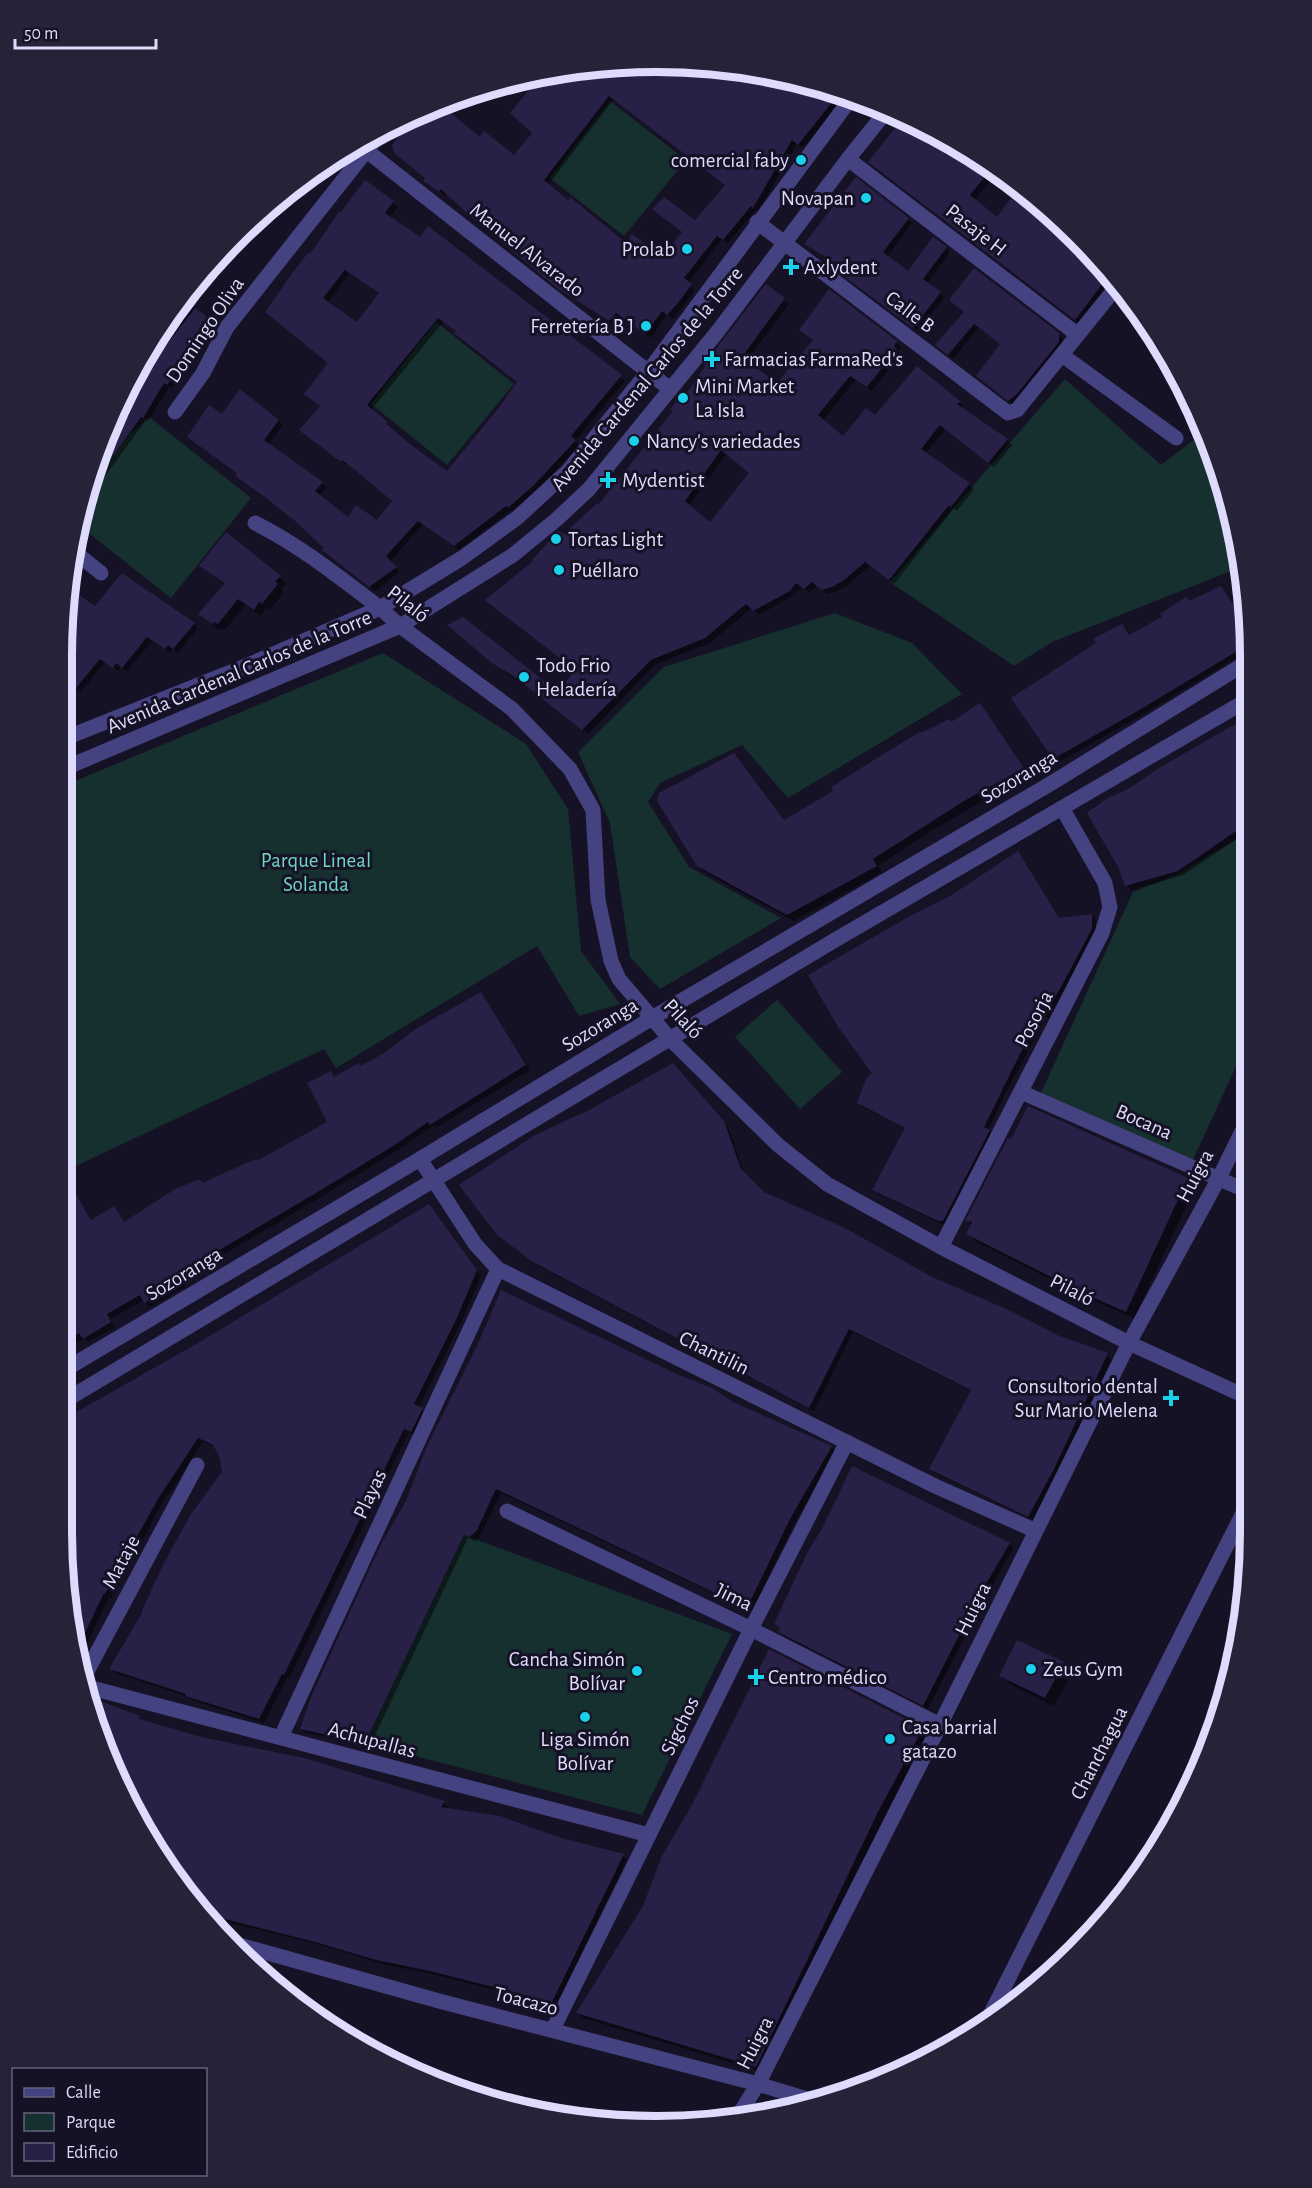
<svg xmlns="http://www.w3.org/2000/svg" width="1312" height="2188" viewBox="0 0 1312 2188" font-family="'Alegreya Sans',sans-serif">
<rect width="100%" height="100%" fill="#161226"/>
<g fill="#16302f">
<path d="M 610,101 L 686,160 L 624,236 L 550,178 Z"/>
<path d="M 436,322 L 514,384 L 447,465 L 371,404 Z"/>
<path d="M 1065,379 L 1161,465 L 1199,436 L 1203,436 L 1230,502 L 1241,567 L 1052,642 L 1014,666 L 890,582 Z"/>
<path d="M 149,417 L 251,498 L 171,598 L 81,527 L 93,466 Z"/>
<path d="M 835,613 L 912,643 L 962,694 L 788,798 L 742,745 L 660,783 L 648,802 L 689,867 L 781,918 L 660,989 L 630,957 L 610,823 L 578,752 L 664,667 Z"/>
<path d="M 383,653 L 526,744 L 568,809 L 581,951 L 620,1004 L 579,1016 L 537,946 L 336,1068 L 324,1049 L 65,1171 L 63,786 Z"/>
<path d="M 1249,831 L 1249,1038 L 1191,1164 L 1040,1095 L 1133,892 L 1177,875 Z"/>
<path d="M 777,1000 L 842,1072 L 800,1109 L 735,1037 Z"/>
<path d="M 464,1535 L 732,1634 L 642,1815 L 365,1743 Z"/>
</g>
<g fill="#0007" fill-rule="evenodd">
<path d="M 656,62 L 772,73 L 826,89 L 841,102 L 803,148 L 797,144 L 758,211 L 756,210 L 728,243 L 722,239 L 688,283 L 695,290 L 682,308 L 673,319 L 667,314 L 651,338 L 621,317 L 614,325 L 564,292 L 476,220 L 447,192 L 444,195 L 430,185 L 409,126 L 402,121 L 438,104 L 480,139 L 514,157 L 533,133 L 512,113 L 546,72 ZM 614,99 L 726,185 L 663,258 L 626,245 L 548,185 Z"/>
<path d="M 987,162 L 998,172 L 974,200 L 998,219 L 1019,190 L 1103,264 L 1114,279 L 1080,324 L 874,166 Z"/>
<path d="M 365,182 L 398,207 L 389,218 L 421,239 L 428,228 L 625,381 L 575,441 L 579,445 L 539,489 L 513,511 L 511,510 L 459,550 L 423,524 L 390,562 L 400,572 L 375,591 L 329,554 L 326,548 L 272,501 L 241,480 L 237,476 L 239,474 L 189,437 L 223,416 L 278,421 L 283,425 L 268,445 L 322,483 L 327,488 L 319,496 L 349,520 L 377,522 L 393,501 L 361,474 L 347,463 L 346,465 L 305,434 L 322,407 L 329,364 L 310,256 ZM 350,273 L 380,294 L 357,324 L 327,303 ZM 444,321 L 518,383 L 498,411 L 447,473 L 406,443 L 391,429 L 392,428 L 387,423 L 371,410 Z"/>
<path d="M 908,219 L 912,223 L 887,257 L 908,274 L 946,248 L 950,252 L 927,284 L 945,297 L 918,331 L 835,267 L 828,259 L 806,244 Z"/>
<path d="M 766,286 L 789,304 L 746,362 L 777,385 L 814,340 L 829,291 L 901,347 L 898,352 L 901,354 L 872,391 L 856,379 L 823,420 L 844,438 L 875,417 L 958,402 L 963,406 L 962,409 L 1012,445 L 994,467 L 945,429 L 925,454 L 974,489 L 957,511 L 954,508 L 894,584 L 871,565 L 848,585 L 837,591 L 828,594 L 817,585 L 810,593 L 802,586 L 794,595 L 759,615 L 752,608 L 710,643 L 656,664 L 588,734 L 534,692 L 499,668 L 454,630 L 558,694 L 577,670 L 564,536 L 599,507 L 687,396 ZM 727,453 L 751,473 L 711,524 L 689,506 Z"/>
<path d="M 184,299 L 218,329 L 172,388 L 169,387 L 148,421 L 146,420 L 103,479 L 92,471 L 93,465 L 162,325 Z"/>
<path d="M 965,312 L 1058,334 L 1063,339 L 1063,347 L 1013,404 L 982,380 L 1001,344 L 979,327 L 953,359 L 941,349 Z"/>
<path d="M 201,566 L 280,577 L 286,584 L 281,589 L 284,592 L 270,610 L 267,608 L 261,616 L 245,605 L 225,630 L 221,628 L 219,630 L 200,614 L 226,584 Z"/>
<path d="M 1221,588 L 1249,629 L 1249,650 L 1140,716 L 1059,762 L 1055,758 L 1098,644 L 1122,626 L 1130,636 Z"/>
<path d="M 66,602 L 194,624 L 198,628 L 178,653 L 173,648 L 170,652 L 152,641 L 127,671 L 121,667 L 118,671 L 105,662 L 81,692 L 75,687 L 72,692 L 63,685 L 63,617 Z"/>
<path d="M 985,711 L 1029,775 L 929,832 L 878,866 L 882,872 L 794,921 L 704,872 L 698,866 L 734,754 L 785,821 L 952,724 Z"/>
<path d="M 1249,717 L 1249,829 L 1245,832 L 1246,833 L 1183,875 L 1131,890 L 1127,885 L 1129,790 Z"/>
<path d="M 1018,853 L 1060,919 L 1091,915 L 1096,920 L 1096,934 L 1049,1018 L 1046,1017 L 1006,1093 L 988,1130 L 994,1135 L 944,1225 L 878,1194 L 874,1190 L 906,1129 L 863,1107 L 858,1103 L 874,1073 L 951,898 Z"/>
<path d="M 481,994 L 530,1070 L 436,1128 L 433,1126 L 398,1150 L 321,1197 L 181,1280 L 185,1287 L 150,1307 L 144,1300 L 110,1319 L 115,1327 L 89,1342 L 84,1338 L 66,1349 L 65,1212 L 68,1210 L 65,1205 L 65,1193 L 72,1189 L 76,1194 L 92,1221 L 114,1208 L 125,1223 L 203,1184 L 258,1163 L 329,1123 L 331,1073 L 335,1078 L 361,1067 Z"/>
<path d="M 677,1070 L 728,1127 L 745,1175 L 763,1193 L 931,1278 L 1056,1336 L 1107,1355 L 1112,1359 L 1057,1476 L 1033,1520 L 935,1473 L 931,1468 L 972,1391 L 853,1332 L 814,1411 L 539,1266 L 503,1239 Z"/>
<path d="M 1187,1179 L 1195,1187 L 1134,1318 L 1092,1300 L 975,1241 L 968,1234 L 972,1226 L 967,1221 Z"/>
<path d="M 434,1211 L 481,1276 L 460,1325 L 419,1407 L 426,1415 L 416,1436 L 409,1432 L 289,1679 L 287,1678 L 264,1723 L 192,1700 L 188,1697 L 116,1673 L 111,1669 L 223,1473 L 220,1455 L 217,1448 L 203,1442 L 162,1504 L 111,1598 L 109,1597 L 79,1662 L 67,1610 L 66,1425 Z"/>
<path d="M 680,1378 L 831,1447 L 836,1451 L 794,1524 L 752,1611 L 501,1493 L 481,1535 L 475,1541 L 468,1538 L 370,1746 L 306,1733 L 302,1729 L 383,1545 Z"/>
<path d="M 853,1468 L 1010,1544 L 1014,1548 L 984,1599 L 928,1709 L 784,1636 L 776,1624 Z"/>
<path d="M 770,1651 L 922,1729 L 928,1735 L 884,1818 L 762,2072 L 583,2018 L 578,2013 L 644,1907 Z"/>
<path d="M 1063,1663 L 1072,1672 L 1054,1706 L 1011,1685 L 1001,1675 Z"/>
<path d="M 139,1718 L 143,1722 L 201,1739 L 303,1760 L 444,1803 L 448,1807 L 446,1809 L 623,1856 L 627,1860 L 556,2005 L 436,1975 L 382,1964 L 321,1945 L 205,1917 L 184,1894 L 123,1795 L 93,1723 Z"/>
</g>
<g fill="#282046" fill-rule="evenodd">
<path d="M 656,62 L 675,63 L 685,72 L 691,65 L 737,69 L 748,79 L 754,71 L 772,73 L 829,90 L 837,96 L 798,145 L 792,140 L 753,208 L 751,206 L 723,240 L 717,236 L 684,278 L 692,284 L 678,303 L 667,315 L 662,311 L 645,334 L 616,313 L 609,321 L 557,288 L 470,216 L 441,189 L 439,192 L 423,181 L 425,178 L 394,153 L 392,145 L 413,119 L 410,117 L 439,103 L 480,137 L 484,131 L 514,155 L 532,133 L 510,113 L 543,73 ZM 609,96 L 725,185 L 695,220 L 664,197 L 652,209 L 682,232 L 663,256 L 632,234 L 626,243 L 570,197 L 568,200 L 544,180 Z"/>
<path d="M 904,117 L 987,162 L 993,167 L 970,195 L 997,217 L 1018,189 L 1103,264 L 1110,274 L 1075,320 L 868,162 Z"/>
<path d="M 856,177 L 909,218 L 883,252 L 908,271 L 933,237 L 947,247 L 923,279 L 941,292 L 913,328 L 833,268 L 824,256 L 804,244 Z"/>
<path d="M 365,180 L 394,201 L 385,213 L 420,237 L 428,226 L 622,375 L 571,436 L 576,440 L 534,485 L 508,508 L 506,506 L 454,546 L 418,521 L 386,556 L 397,567 L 369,587 L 322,550 L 324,548 L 295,521 L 265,497 L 235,476 L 237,473 L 187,437 L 209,405 L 222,414 L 240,389 L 279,420 L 264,440 L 323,482 L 315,491 L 348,517 L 356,505 L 377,520 L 392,501 L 354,469 L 342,460 L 341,462 L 299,430 L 320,406 L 304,394 L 328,363 L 265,312 L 293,272 L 308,253 L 310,254 L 339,212 L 340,213 ZM 345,270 L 379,293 L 357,322 L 323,298 ZM 438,318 L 456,331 L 454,333 L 517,382 L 497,410 L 447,471 L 407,442 L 387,424 L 388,422 L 367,405 Z"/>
<path d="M 974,268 L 1059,333 L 1059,342 L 1016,395 L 1008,401 L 976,376 L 1000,344 L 974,324 L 948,355 L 935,345 L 964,312 L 949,300 Z"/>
<path d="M 766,284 L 785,298 L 742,357 L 777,383 L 813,340 L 799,330 L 829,289 L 897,341 L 894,346 L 897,349 L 867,387 L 850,376 L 818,415 L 843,436 L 866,408 L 875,415 L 917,366 L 960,401 L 957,404 L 1008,439 L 988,463 L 940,425 L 921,449 L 970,483 L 951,507 L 949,505 L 889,580 L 865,562 L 843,581 L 832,587 L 822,590 L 812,582 L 804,589 L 796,583 L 790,591 L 753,611 L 746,604 L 705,638 L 651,660 L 582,730 L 516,678 L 492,663 L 447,625 L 463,617 L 558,692 L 575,670 L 485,600 L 533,561 L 532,560 L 558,531 L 564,534 L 597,503 L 599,504 L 673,411 L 670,409 L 684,392 L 686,394 L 706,365 L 704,364 ZM 721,450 L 749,473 L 710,522 L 685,501 Z"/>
<path d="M 195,308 L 215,323 L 167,385 L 164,383 L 143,418 L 141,417 L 96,479 L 91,476 L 93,465 L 132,387 L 133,388 Z"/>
<path d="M 226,532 L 281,576 L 275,581 L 278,584 L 262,604 L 259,602 L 254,610 L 238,599 L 218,624 L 214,622 L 212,624 L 198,614 L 225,583 L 199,566 Z"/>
<path d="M 122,573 L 195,623 L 173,649 L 168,645 L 165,649 L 147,637 L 122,668 L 116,663 L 113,668 L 100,659 L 76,688 L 63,678 L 63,651 L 73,639 L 63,632 L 63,617 L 66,599 L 73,591 L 95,606 Z"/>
<path d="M 1221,586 L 1249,629 L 1249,644 L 1136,712 L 1053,759 L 1011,698 L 1096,643 L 1093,639 L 1122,624 L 1129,635 L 1162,617 L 1160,614 L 1186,597 L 1189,601 Z"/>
<path d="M 980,703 L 1024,768 L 964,801 L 873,859 L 877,866 L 787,915 L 697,866 L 657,801 L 659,793 L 734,753 L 784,820 L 833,791 L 831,787 L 885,753 L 920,732 L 921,733 L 949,719 L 951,722 Z"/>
<path d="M 1249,716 L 1249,822 L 1178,871 L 1125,886 L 1118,867 L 1087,813 L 1106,799 L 1128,789 L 1159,768 Z"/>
<path d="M 1018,851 L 1059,918 L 1092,914 L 1092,929 L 1062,985 L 1045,1015 L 1041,1014 L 1020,1054 L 984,1127 L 990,1130 L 943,1221 L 938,1221 L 872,1190 L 905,1128 L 857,1103 L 866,1079 L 872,1073 L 838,1027 L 808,975 L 910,916 L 950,896 Z"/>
<path d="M 481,992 L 526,1065 L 430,1125 L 428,1122 L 393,1146 L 316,1193 L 177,1275 L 181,1282 L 144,1303 L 140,1295 L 107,1314 L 111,1322 L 83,1339 L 79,1333 L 66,1342 L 65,1175 L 91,1220 L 114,1206 L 124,1222 L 175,1189 L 200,1179 L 202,1183 L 256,1159 L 257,1161 L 327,1122 L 307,1083 L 331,1071 L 334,1077 L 359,1063 L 360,1066 L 384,1053 L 417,1028 Z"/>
<path d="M 673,1063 L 724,1121 L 741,1169 L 764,1192 L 845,1228 L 932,1277 L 1011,1311 L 1057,1335 L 1108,1353 L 1053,1471 L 1028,1517 L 929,1469 L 971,1390 L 849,1329 L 809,1408 L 533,1262 L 497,1235 L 459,1185 L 535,1135 L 589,1110 Z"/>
<path d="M 1028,1106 L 1188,1178 L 1126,1312 L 1083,1293 L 966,1234 L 972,1222 L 965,1221 L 1008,1138 L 1011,1139 Z"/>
<path d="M 429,1204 L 477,1270 L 456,1320 L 414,1404 L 423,1408 L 411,1432 L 404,1429 L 284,1675 L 282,1674 L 259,1719 L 185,1696 L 186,1694 L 109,1669 L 143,1611 L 142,1610 L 164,1563 L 191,1514 L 222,1472 L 219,1456 L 213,1445 L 198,1438 L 158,1499 L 105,1594 L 104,1593 L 76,1652 L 67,1610 L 66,1418 L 198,1343 Z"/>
<path d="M 501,1290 L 681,1376 L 712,1388 L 733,1402 L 832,1446 L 790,1519 L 747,1608 L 496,1489 L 477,1530 L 470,1537 L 464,1535 L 365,1743 L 300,1729 L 311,1697 L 381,1544 L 406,1501 L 427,1446 L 476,1348 Z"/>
<path d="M 852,1466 L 1010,1543 L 980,1594 L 923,1706 L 778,1632 L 780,1628 L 774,1624 L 807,1553 L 823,1527 Z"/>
<path d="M 1017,1640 L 1064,1662 L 1045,1698 L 999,1676 Z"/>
<path d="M 769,1649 L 923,1728 L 878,1812 L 756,2067 L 576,2013 L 643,1906 L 662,1856 L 693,1803 Z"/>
<path d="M 97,1700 L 140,1716 L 139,1719 L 201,1737 L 304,1758 L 445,1801 L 441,1807 L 500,1816 L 561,1838 L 624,1854 L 552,2002 L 430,1971 L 376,1960 L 315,1942 L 201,1913 L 184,1894 L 123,1795 L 93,1723 L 88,1703 Z"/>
</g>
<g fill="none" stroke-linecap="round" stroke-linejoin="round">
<g stroke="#454281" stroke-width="15">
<path d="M 358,144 L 670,389"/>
<path d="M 848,159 L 1078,335"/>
<path d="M 757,222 L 1008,413 L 1017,410 L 1118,285"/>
<path d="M 1062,355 L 1176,438"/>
<path d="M 175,412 L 203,373 L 227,327 L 382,131"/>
<path d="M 255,523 C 301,546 339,577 380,608"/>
<path d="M 76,553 L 101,573"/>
<path d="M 1021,1092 L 1249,1192"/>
<path d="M 420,1159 L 475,1244 L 498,1269 L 935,1486 L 1034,1530"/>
<path d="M 941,1247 L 1102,933 L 1110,907 L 1105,883 L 1062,808"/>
<path d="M 66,1369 L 420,1159 L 652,1018 L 1055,781 L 1249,661"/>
<path d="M 66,1400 L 835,940 L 1249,699"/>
<path d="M 507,1511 L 751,1629 L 940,1725"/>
<path d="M 83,1679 L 197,1465"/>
<path d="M 84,1686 L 649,1835"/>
<path d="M 281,1737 L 498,1269"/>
<path d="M 225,1941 L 439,2001 L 758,2084 L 817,2102"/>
<path d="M 986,2023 L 1249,1501"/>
<path d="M 553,2029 L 751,1629 L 847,1442"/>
<path d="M 735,2121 L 758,2084 L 940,1725 L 1129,1343 L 1219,1178 L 1249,1117"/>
</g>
<g stroke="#454281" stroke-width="15">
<path d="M 380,608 L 400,626 L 512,709 L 570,769 L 593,810 L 598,900 L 611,961 L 619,979 L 670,1039 L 778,1145 L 827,1184 L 941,1247 L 1129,1343 L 1249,1398"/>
<path d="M 63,739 L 246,666 L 380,608 L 462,558 L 517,518 L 568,471 L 648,372 L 852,97"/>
<path d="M 63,769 L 400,626 L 513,555 L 557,519 L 589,489 L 718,331 L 848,159 L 888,109"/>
</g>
</g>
<g fill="#19d1ea" stroke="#161226" stroke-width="2">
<circle cx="801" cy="160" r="6"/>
<circle cx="866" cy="198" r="6"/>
<circle cx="687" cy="249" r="6"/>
<path d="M788 258h6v6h6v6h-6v6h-6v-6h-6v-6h6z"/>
<circle cx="646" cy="326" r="6"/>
<path d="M709 350h6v6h6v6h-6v6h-6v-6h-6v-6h6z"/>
<circle cx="683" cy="398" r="6"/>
<circle cx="634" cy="441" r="6"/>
<path d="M605 471h6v6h6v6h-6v6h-6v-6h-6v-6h6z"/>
<circle cx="556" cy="539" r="6"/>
<circle cx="559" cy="570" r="6"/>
<circle cx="524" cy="677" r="6"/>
<path d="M1168 1389h6v6h6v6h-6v6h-6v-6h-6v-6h6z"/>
<circle cx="1031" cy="1669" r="6"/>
<circle cx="637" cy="1671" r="6"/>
<path d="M753 1668h6v6h6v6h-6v6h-6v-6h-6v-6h6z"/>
<circle cx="585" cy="1717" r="6"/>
<circle cx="890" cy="1739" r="6"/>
</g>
<g text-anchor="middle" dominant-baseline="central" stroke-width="6" stroke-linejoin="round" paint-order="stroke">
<g font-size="21" fill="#dfdbfc" stroke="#161226" text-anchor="start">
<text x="789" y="160" text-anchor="end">comercial faby</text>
<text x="854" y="198" text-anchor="end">Novapan</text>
<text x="675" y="249" text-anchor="end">Prolab</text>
<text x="804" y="267">Axlydent</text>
<text x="634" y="326" text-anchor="end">Ferretería B J</text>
<text x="724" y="359">Farmacias FarmaRed's</text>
<text x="695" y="386">Mini Market<tspan x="695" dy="24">La Isla</tspan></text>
<text x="646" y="441">Nancy's variedades</text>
<text x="622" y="480">Mydentist</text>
<text x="568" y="539">Tortas Light</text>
<text x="571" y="570">Puéllaro</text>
<text x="536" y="665">Todo Frio<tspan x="536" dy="24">Heladería</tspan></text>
<text x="1158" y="1386" text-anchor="end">Consultorio dental<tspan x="1158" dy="24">Sur Mario Melena</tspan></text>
<text x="625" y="1659" text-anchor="end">Cancha Simón<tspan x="625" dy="24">Bolívar</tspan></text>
<text x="1043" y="1669">Zeus Gym</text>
<text x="768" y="1677">Centro médico</text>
<text x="902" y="1727">Casa barrial<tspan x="902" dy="24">gatazo</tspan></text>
<text x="585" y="1739" text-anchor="middle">Liga Simón<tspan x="585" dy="24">Bolívar</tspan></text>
</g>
<g font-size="21" fill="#dfdbfc" stroke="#161226">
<text transform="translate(976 230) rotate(38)">Pasaje H</text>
<text transform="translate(527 250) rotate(38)">Manuel Alvarado</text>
<text transform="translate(910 312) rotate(37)">Calle B</text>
<text transform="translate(205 330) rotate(-56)">Domingo Oliva</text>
<text transform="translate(647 379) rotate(-50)">Avenida Cardenal Carlos de la Torre</text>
<text transform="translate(408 604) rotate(38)">Pilaló</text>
<text transform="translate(239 672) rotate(-23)">Avenida Cardenal Carlos de la Torre</text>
<text transform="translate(1019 777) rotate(-31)">Sozoranga</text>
<text transform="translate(683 1019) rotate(47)">Pilaló</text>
<text transform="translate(1034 1019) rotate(-63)">Posorja</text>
<text transform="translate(600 1025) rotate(-31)">Sozoranga</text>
<text transform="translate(1144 1122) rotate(24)">Bocana</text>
<text transform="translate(1195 1176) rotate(-62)">Huigra</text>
<text transform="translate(184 1274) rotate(-31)">Sozoranga</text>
<text transform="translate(1072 1290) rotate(27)">Pilaló</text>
<text transform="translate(714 1353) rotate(26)">Chantilin</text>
<text transform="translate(370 1494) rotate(-65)">Playas</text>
<text transform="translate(121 1562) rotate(-62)">Mataje</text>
<text transform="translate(734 1597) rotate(26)">Jima</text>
<text transform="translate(973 1609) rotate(-64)">Huigra</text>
<text transform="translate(680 1726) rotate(-64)">Sigchos</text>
<text transform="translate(372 1740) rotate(15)">Achupallas</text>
<text transform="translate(1099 1753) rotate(-63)">Chanchagua</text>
<text transform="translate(526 2001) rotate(14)">Toacazo</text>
<text transform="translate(755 2043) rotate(-63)">Huigra</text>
</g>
<g font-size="21" fill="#6dd6be" stroke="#161226">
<text x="316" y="860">Parque Lineal<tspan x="316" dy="24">Solanda</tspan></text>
</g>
</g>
<path d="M0 0H1312V2188H0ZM656 72H656A584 584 0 0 1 1240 656V1532A584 584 0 0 1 656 2116H656A584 584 0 0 1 72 1532V656A584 584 0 0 1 656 72Z" fill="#262237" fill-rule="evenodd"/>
<path fill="none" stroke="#dfdbfc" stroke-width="8" d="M656 72H656A584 584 0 0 1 1240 656V1532A584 584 0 0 1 656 2116H656A584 584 0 0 1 72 1532V656A584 584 0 0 1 656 72Z"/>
<rect x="12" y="2068" width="195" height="108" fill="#161226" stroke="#66627c" stroke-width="1.5"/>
<rect x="24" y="2088" width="30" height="9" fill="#454281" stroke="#66627c" stroke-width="1.5"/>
<text x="66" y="2098" font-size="18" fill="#dfdbfc">Calle</text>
<rect x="24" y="2113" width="30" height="18" fill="#16302f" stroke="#66627c" stroke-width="1.5"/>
<text x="66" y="2128" font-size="18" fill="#dfdbfc">Parque</text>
<rect x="24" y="2143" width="30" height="18" fill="#282046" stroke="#66627c" stroke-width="1.5"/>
<text x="66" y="2158" font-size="18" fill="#dfdbfc">Edificio</text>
<path d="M15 39v9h141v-9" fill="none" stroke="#dfdbfc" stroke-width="3"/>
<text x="24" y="39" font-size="18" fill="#dfdbfc" stroke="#161226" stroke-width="4.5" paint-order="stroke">50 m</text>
</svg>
